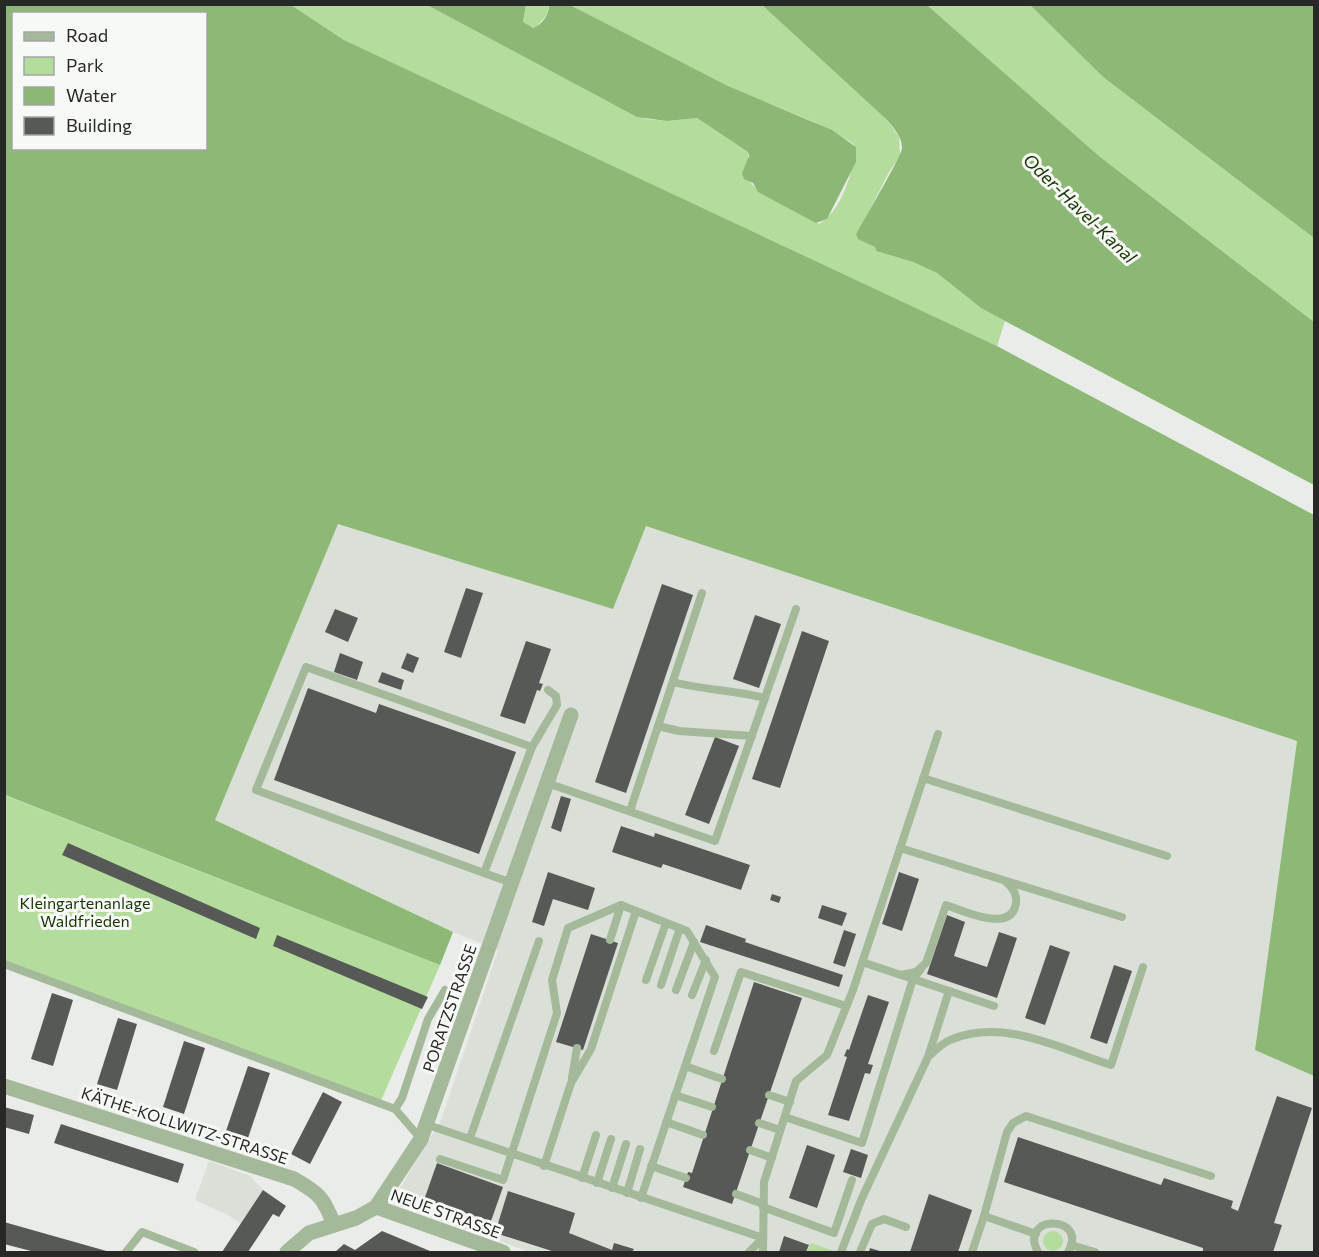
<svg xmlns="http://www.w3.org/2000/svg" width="1319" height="1257" viewBox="0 0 1319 1257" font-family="Commissioner,sans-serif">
<rect width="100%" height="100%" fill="#eaece9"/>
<g fill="#dae0d7">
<path d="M 338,523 L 613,609 L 645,525 L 1297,741 L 1255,1049 L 1314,1076 L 1314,1252 L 530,1252 L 404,1207 L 400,1188 L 441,1120 L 498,950 L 453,932 L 215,820 Z"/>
<path d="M 209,1161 L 250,1176 L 263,1190 L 250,1230 L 228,1215 L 195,1200 Z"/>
</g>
<g fill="#b4dd9d">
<path d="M 291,5 L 427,5 L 607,101 L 646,119 L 667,121 L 697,118 L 748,152 L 748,162 L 742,173 L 759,192 L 819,224 C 842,211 853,171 856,147 L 852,143 C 815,118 770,106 730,87 C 676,60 623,33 570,5 L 762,5 L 887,120 L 899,137 L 900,156 L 889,172 L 856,237 L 875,247 L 876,251 L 913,262 L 937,273 L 981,308 L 1005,321 L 997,346 L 344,40 Z"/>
<path d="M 526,5 L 549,5 L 547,15 L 536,27 L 530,28 L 523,22 Z"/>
<path d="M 927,5 L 1030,5 L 1103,77 L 1314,238 L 1314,322 L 1099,156 Z"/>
<path d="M 4,795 L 440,965 L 380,1103 L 5,966 Z"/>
<circle cx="1053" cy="1241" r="10"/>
<path d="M 811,1243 L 837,1252 L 807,1252 Z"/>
</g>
<g fill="#8db875" fill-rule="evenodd">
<path d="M 4,5 L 291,5 L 344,40 L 997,346 L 1314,515 L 1314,1076 L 1255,1050 L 1297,741 L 646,526 L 613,609 L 338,524 L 215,820 L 453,932 L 440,965 L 5,795 ZM 14,14 L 206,14 L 206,148 L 14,148 Z"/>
<path d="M 1030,5 L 1314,5 L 1314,238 L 1103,77 Z"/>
</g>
<g fill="#8cb774">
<path d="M 427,5 L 526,5 L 523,22 L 533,28 C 543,24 549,15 549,5 L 570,5 L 728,86 L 832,130 L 856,147 L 856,162 L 827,219 L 816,223 L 758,192 L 753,183 L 744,179 L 742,173 L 749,156 L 748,152 L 697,118 L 667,121 L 637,117 Z"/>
<path d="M 762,5 L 927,5 L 1099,156 L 1314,322 L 1314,485 L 1005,321 L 981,308 L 937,273 L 913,262 L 876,251 L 875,247 L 858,239 L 856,235 C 863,221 902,156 902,148 C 902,137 894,128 887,120 Z"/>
</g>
<g fill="#575956">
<path d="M 662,584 L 693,595 L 626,793 L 595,782 Z"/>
<path d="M 466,588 L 483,593 L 461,658 L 444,652 Z"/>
<path d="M 335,609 L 358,618 L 348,642 L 325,632 Z"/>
<path d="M 755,615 L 781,624 L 759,688 L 733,679 Z"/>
<path d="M 802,631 L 829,641 L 780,788 L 752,779 Z"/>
<path d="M 526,641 L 551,649 L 539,683 L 543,684 L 540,691 L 537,690 L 525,724 L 500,716 Z"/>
<path d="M 340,653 L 363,662 L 357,680 L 334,672 Z"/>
<path d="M 407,653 L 419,658 L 413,673 L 401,668 Z"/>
<path d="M 382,672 L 404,680 L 401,690 L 378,682 Z"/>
<path d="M 308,688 L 376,713 L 379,704 L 516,752 L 479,854 L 274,780 Z"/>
<path d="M 715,737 L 739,746 L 709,824 L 685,815 Z"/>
<path d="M 561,796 L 571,799 L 561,832 L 551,828 Z"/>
<path d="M 621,826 L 654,837 L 655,833 L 750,865 L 741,890 L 663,864 L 661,868 L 612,852 Z"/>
<path d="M 68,843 L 260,928 L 256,939 L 62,855 Z"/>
<path d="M 548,872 L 595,888 L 588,910 L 553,899 L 544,926 L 532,922 Z"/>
<path d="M 899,872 L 919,879 L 902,931 L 882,924 Z"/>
<path d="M 772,894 L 781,897 L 779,903 L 770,900 Z"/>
<path d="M 822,905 L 847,913 L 842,926 L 818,918 Z"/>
<path d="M 947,915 L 965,922 L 954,956 L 987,967 L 999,932 L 1017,938 L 997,998 L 927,974 Z"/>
<path d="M 706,925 L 746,939 L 745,942 L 843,975 L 839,987 L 700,942 Z"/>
<path d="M 844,930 L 856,934 L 845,967 L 833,963 Z"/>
<path d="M 591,934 L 618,943 L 583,1050 L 556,1042 Z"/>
<path d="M 277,935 L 428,997 L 422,1009 L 273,946 Z"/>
<path d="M 1050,945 L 1070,952 L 1045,1025 L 1025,1018 Z"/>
<path d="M 1114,965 L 1132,971 L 1107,1044 L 1090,1038 Z"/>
<path d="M 754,982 L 802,998 L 732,1204 L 683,1187 L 688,1172 L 692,1173 Z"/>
<path d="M 52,993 L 73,1000 L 53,1066 L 31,1059 Z"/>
<path d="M 868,995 L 889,1002 L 868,1064 L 873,1065 L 870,1074 L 865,1073 L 849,1121 L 828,1115 L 847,1057 L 844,1056 L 847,1049 L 849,1050 Z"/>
<path d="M 118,1018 L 137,1024 L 117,1090 L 97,1084 Z"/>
<path d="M 184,1041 L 205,1048 L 184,1114 L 163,1107 Z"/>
<path d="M 248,1066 L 270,1073 L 248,1138 L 226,1131 Z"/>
<path d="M 323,1092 L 342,1102 L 310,1164 L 291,1154 Z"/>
<path d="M 1277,1096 L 1312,1108 L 1274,1223 L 1282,1225 L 1273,1252 L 1203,1252 L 1203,1248 L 1004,1182 L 1018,1137 L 1161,1185 L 1164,1178 L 1233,1201 L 1231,1208 L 1238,1211 Z"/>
<path d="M 4,1107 L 34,1115 L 29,1134 L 4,1127 Z"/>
<path d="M 61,1124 L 184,1164 L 178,1183 L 54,1143 Z"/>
<path d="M 807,1145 L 835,1155 L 817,1208 L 789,1198 Z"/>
<path d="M 851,1149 L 868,1155 L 861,1178 L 843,1172 Z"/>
<path d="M 437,1163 L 503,1187 L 491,1221 L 424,1200 Z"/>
<path d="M 263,1190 L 286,1206 L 279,1217 L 273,1214 L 248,1252 L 222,1252 Z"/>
<path d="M 508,1191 L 575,1213 L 569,1233 L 612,1250 L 614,1243 L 634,1249 L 632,1252 L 555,1252 L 495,1233 Z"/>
<path d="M 929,1194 L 972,1210 L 958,1252 L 910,1252 Z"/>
<path d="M 4,1222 L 110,1252 L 35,1252 L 4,1244 Z"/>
<path d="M 382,1231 L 430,1251 L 429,1252 L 335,1252 L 344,1244 L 355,1250 Z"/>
<path d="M 784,1236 L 809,1245 L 806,1252 L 779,1252 Z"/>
<path d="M 870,1248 L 883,1252 L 869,1252 Z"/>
</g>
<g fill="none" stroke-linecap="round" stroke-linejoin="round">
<g stroke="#a4b89a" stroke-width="8">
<path d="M 673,682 C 703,690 734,690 765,698"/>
<path d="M 658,726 L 679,731 L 752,736"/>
<path d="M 532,747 L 557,705 L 556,696 L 548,690"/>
<path d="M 923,778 L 1167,856"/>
<path d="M 547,783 L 715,841 L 796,609"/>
<path d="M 630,811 L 702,593"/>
<path d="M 900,848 L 1122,917"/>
<path d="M 484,873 L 532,747 L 306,667 L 256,790 L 484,873 L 512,883"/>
<path d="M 610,940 L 621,905"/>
<path d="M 862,962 L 994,1006"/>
<path d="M 4,964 L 395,1109 L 421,1139"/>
<path d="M 901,975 L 916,972 L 926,963 L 946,905 C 963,911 1012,934 1016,903 C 1017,895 1013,888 1007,883"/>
<path d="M 646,980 L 666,923"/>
<path d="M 661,985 L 680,928"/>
<path d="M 676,990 L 694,942"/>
<path d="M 692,995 L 706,960"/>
<path d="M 714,1051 L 741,972 L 846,1006"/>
<path d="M 928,1057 C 935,1051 942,1043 950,1040 C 1003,1017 1061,1049 1111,1065 L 1143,967"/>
<path d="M 685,1066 L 722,1079"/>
<path d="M 572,1078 L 577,1048"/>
<path d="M 675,1095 L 712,1107"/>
<path d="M 769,1095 L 790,1102"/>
<path d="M 395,1109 L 402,1098 L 428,1019 L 445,990"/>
<path d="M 785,1117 L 862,1143 L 913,979 L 921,969"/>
<path d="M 666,1122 L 703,1135"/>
<path d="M 759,1123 L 780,1130"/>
<path d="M 428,1125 L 763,1238"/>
<path d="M 470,1138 L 539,941"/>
<path d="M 750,1150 L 772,1158"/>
<path d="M 440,1159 L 503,1180 L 557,1013 L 552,980 L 568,928 L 621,905 L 687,931 L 715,977 L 641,1198"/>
<path d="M 544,1166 L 571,1083 L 591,1049 L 636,911"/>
<path d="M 651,1166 L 686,1178"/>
<path d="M 582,1178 L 596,1135"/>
<path d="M 597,1183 L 611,1139"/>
<path d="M 612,1188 L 626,1144"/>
<path d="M 627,1193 L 640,1149"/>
<path d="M 736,1194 L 763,1204"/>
<path d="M 763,1207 L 834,1233 L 852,1180"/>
<path d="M 984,1216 L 1007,1132 L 1013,1123 L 1026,1116 L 1211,1176"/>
<path d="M 1071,1245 L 1095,1252"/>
<path d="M 126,1252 L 142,1232 L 194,1252"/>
<path d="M 749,1252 L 763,1238"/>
<path d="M 763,1252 L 764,1182 L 796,1081 L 827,1055 L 853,990 L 938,734"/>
<path d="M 841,1252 L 862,1198 L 928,1057 L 949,991"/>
<path d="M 860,1252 L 872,1224 L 884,1219 L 906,1227"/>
<path d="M 972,1252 L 984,1216 L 1036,1234"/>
<path d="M 1038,1252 C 1017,1213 1090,1215 1068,1252"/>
</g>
<g stroke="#a4b89a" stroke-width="15">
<path d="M 4,1086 L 294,1179 C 319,1193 324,1198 334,1225"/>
<path d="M 376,1207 L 503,1252"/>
<path d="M 287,1252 L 309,1233 L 356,1218 L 376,1207 L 421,1139 L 571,715"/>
</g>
</g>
<g text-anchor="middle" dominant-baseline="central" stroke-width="6" stroke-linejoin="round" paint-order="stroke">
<g font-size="16" fill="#193404" stroke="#f7f9f6">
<text x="85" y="902">Kleingartenanlage<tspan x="85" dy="18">Waldfrieden</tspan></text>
</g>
<g font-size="16" fill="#282827" stroke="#f7f9f6">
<text transform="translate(449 1008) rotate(-71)">PORATZSTRASSE</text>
<text transform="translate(185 1125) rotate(18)">KÄTHE-KOLLWITZ-STRASSE</text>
<text transform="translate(446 1213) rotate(20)">NEUE STRASSE</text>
</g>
<g font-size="18" font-style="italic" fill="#1b3706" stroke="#f7f9f6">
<text transform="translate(1080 208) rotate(44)">Oder-Havel-Kanal</text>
</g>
</g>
<rect width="1319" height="1257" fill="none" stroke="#282827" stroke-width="12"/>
<rect x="12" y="12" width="195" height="138" fill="#f7f9f6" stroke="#a4a5a3" stroke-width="1.5"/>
<rect x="24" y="32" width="30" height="9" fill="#a4b89a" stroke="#a4a5a3" stroke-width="1.5"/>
<text x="66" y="42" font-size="18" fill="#282827">Road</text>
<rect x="24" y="57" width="30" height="18" fill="#b4dd9d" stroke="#a4a5a3" stroke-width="1.5"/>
<text x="66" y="72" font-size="18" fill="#282827">Park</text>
<rect x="24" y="87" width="30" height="18" fill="#8cb774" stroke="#a4a5a3" stroke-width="1.5"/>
<text x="66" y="102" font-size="18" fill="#282827">Water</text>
<rect x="24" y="117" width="30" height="18" fill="#575956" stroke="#a4a5a3" stroke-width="1.5"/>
<text x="66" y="132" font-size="18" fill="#282827">Building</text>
</svg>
